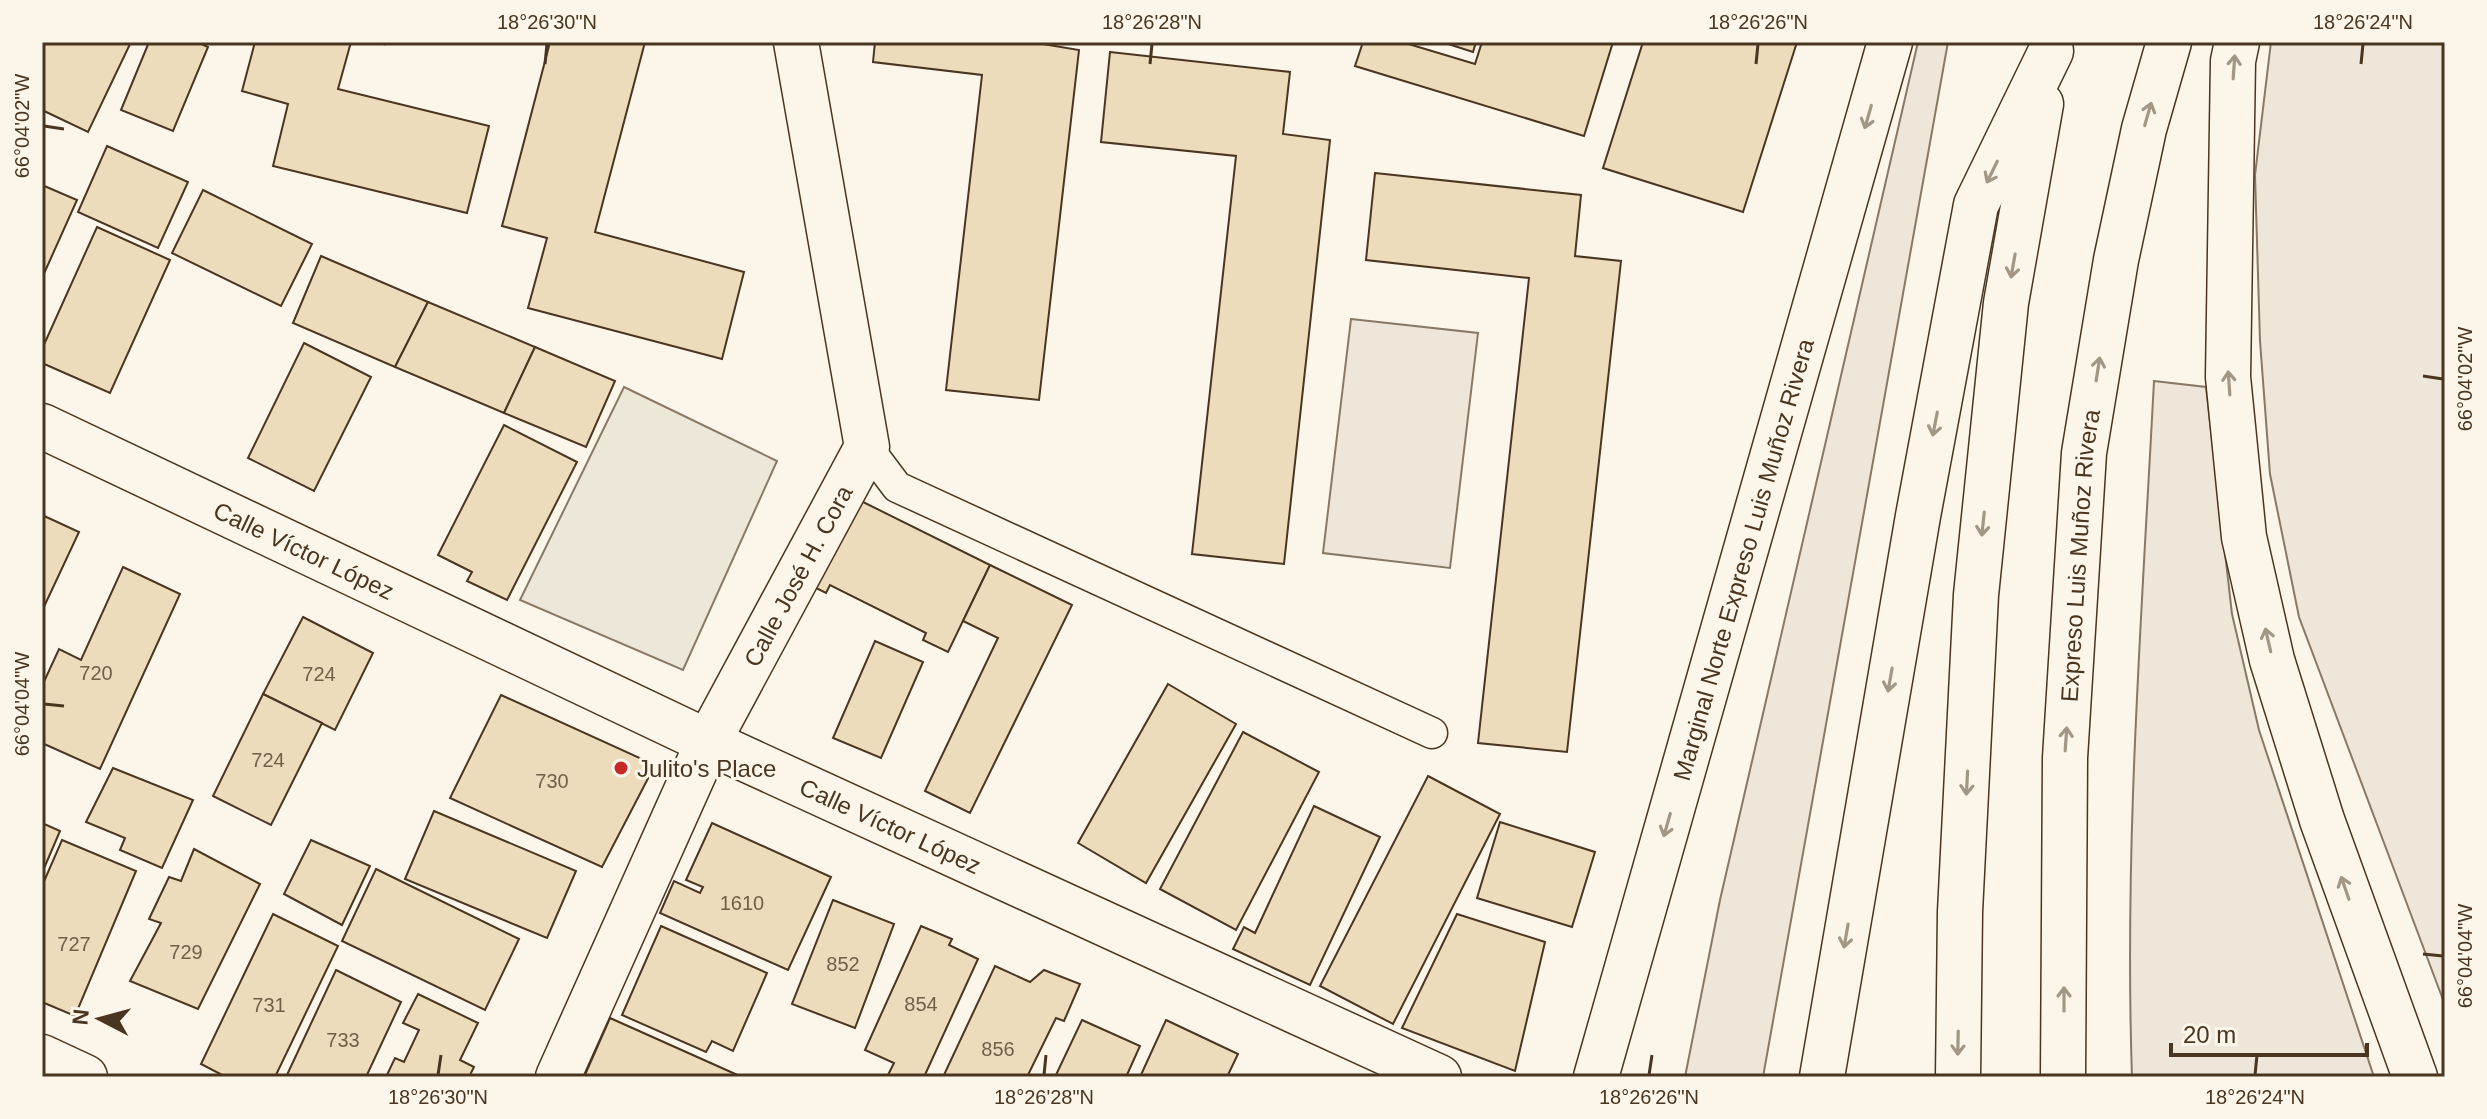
<svg xmlns="http://www.w3.org/2000/svg" width="2487" height="1119" viewBox="0 0 2487 1119" font-family="Arial,sans-serif">
<rect width="100%" height="100%" fill="#fbf6e9"/>
<g fill="#ede6d9" stroke="#887966" stroke-width="2">
<path d="M 1918,42 L 1948,42 L 1763,1077 L 1685,1077 L 1720,900 Z"/>
<path d="M 2271,42 L 2445,42 L 2445,1005 L 2299,617 L 2270,474 L 2260,341 L 2255,175 Z"/>
<path d="M 1351,319 L 1478,333 L 1450,568 L 1323,553 Z"/>
<path d="M 2154,381 L 2206,387 L 2232,614 L 2259,730 L 2374,1077 L 2132,1077 C 2124,846 2142,612 2154,381 Z"/>
</g>
<path fill="#ede7d9" stroke="#887966" stroke-width="2" d="M 624,387 L 777,461 L 683,670 L 520,600 Z"/>
<g fill="#ecdcbc" stroke="#4a3520" stroke-width="2">
<path d="M 42,42 L 131,42 L 88,132 L 42,110 Z"/>
<path d="M 149,42 L 197,42 L 208,47 L 173,131 L 121,110 Z"/>
<path d="M 255,42 L 351,42 L 338,89 L 489,126 L 467,213 L 273,166 L 288,104 L 242,91 Z"/>
<path d="M 550,42 L 645,42 L 595,232 L 744,272 L 722,359 L 528,308 L 547,238 L 502,226 Z"/>
<path d="M 875,42 L 1031,42 L 1079,50 L 1039,400 L 946,390 L 982,75 L 873,62 Z"/>
<path d="M 1363,42 L 1402,42 L 1475,64 L 1482,42 L 1613,42 L 1584,136 L 1355,66 Z"/>
<path d="M 1442,42 L 1476,42 L 1473,52 Z"/>
<path d="M 1643,42 L 1797,42 L 1743,212 L 1603,168 Z"/>
<path d="M 1110,52 L 1290,72 L 1283,134 L 1330,140 L 1284,564 L 1192,554 L 1236,156 L 1101,142 Z"/>
<path d="M 107,146 L 188,182 L 158,248 L 78,212 Z"/>
<path d="M 1375,173 L 1581,195 L 1575,256 L 1621,261 L 1567,752 L 1478,743 L 1529,278 L 1366,260 Z"/>
<path d="M 42,185 L 77,200 L 42,278 Z"/>
<path d="M 203,190 L 312,244 L 281,306 L 172,253 Z"/>
<path d="M 97,227 L 170,260 L 110,393 L 42,363 L 42,349 Z"/>
<path d="M 321,256 L 428,302 L 395,367 L 293,323 Z"/>
<path d="M 428,302 L 535,347 L 504,413 L 395,367 Z"/>
<path d="M 304,343 L 371,377 L 314,491 L 248,458 Z"/>
<path d="M 535,347 L 615,381 L 586,447 L 504,413 Z"/>
<path d="M 504,425 L 577,462 L 507,600 L 467,581 L 472,572 L 438,555 Z"/>
<path d="M 853,497 L 990,565 L 948,652 L 923,640 L 926,633 L 830,585 L 826,593 L 810,585 Z"/>
<path d="M 42,515 L 79,532 L 42,611 Z"/>
<path d="M 990,565 L 1072,605 L 970,813 L 925,791 L 998,638 L 963,621 Z"/>
<path d="M 123,567 L 180,594 L 100,769 L 42,743 L 42,686 L 59,649 L 81,660 Z"/>
<path d="M 303,617 L 373,653 L 335,730 L 263,694 Z"/>
<path d="M 875,641 L 923,662 L 881,758 L 833,738 Z"/>
<path d="M 1168,684 L 1236,724 L 1146,883 L 1078,843 Z"/>
<path d="M 263,694 L 322,723 L 271,825 L 213,796 Z"/>
<path d="M 501,695 L 655,765 L 602,867 L 450,798 Z"/>
<path d="M 1243,732 L 1319,772 L 1236,930 L 1160,889 Z"/>
<path d="M 113,768 L 193,800 L 162,868 L 120,850 L 125,838 L 86,822 Z"/>
<path d="M 1428,776 L 1500,814 L 1393,1024 L 1320,986 Z"/>
<path d="M 1314,806 L 1380,837 L 1310,985 L 1233,949 L 1244,927 L 1255,933 Z"/>
<path d="M 434,811 L 576,871 L 547,938 L 405,879 Z"/>
<path d="M 1500,822 L 1595,852 L 1572,927 L 1477,898 Z"/>
<path d="M 42,823 L 60,831 L 42,873 Z"/>
<path d="M 712,823 L 831,877 L 788,970 L 660,913 L 674,881 L 700,893 L 703,887 L 686,880 Z"/>
<path d="M 62,840 L 136,871 L 75,1016 L 42,1002 L 42,886 Z"/>
<path d="M 311,840 L 370,866 L 342,925 L 284,894 Z"/>
<path d="M 194,849 L 260,884 L 198,1009 L 130,981 L 161,923 L 149,919 L 169,877 L 181,881 Z"/>
<path d="M 376,869 L 519,939 L 485,1010 L 342,941 Z"/>
<path d="M 833,900 L 894,924 L 855,1028 L 792,1004 Z"/>
<path d="M 273,914 L 338,946 L 275,1077 L 226,1077 L 201,1064 Z"/>
<path d="M 1457,914 L 1545,942 L 1515,1071 L 1402,1028 Z"/>
<path d="M 661,926 L 767,973 L 733,1051 L 712,1041 L 706,1052 L 622,1015 Z"/>
<path d="M 921,926 L 952,939 L 949,945 L 978,959 L 924,1077 L 887,1077 L 894,1063 L 865,1050 Z"/>
<path d="M 995,966 L 1030,982 L 1044,970 L 1080,984 L 1064,1021 L 1056,1018 L 1027,1077 L 943,1077 Z"/>
<path d="M 336,970 L 401,1002 L 366,1077 L 286,1077 Z"/>
<path d="M 418,994 L 478,1023 L 460,1060 L 474,1067 L 469,1077 L 386,1077 L 395,1058 L 404,1062 L 419,1030 L 403,1023 Z"/>
<path d="M 610,1018 L 742,1077 L 584,1077 Z"/>
<path d="M 1082,1020 L 1140,1046 L 1126,1077 L 1055,1077 Z"/>
<path d="M 1166,1020 L 1238,1054 L 1227,1077 L 1140,1077 Z"/>
</g>
<g fill="none" stroke-linecap="round" stroke-linejoin="round">
<g stroke="#4a3520" stroke-width="33">
<path id="service" d="M 867,447 L 897,487 L 1432,733"/>
</g>
<g stroke="#4a3520" stroke-width="47">
<g id="minor">
<path id="s1" d="M 42,426 L 708,742 L 1439,1077"/>
<path id="s2" d="M 558,1077 L 708,742 L 867,447 L 796,42"/>
<path id="s3" d="M 1596,1077 L 1890,42"/>
</g>
</g>
<g stroke="#4a3520" stroke-width="47">
<path id="tertiary" d="M 42,1057 L 85,1077"/>
</g>
<g stroke="#4a3520" stroke-width="47">
<g id="motorway">
<path d="M 2237,42 L 2233,61 L 2228,377 L 2244,537 L 2272,660 L 2322,820 L 2415,1077"/>
<path d="M 1822,1077 L 1918,516 L 1976,205 L 2051,51"/>
<path d="M 1958,1077 L 1960,912 L 1976,595 L 2006,303 L 2041,104"/>
<path id="s4" d="M 2063,1077 L 2065,758 L 2084,453 L 2116,260 L 2144,129 L 2169,42"/>
</g>
</g>
<path stroke="#7f6f5c" stroke-width="5" stroke-dasharray="6 4" stroke-linecap="butt" d="M 383,45 L 384,42"/>
<use href="#service" stroke="#fbf6e9" stroke-width="30"/>
<use href="#minor" stroke="#fbf6e9" stroke-width="44"/>
<use href="#tertiary" stroke="#fbf6e9" stroke-width="44"/>
<use href="#motorway" stroke="#fbf6e9" stroke-width="44"/>
</g>
<defs><path id="oneway-shaft" d="M-6 0H5M1.5-3L5.5 0L1.5 3" fill="none" stroke-width="1.6" stroke-linecap="round" stroke-linejoin="round" transform="scale(2)"/></defs>
<g stroke="#a29684">
<use href="#oneway-shaft" transform="translate(2234 67) rotate(-86)"/>
<use href="#oneway-shaft" transform="translate(2148 114) rotate(-74)"/>
<use href="#oneway-shaft" transform="translate(1868 117) rotate(106)"/>
<use href="#oneway-shaft" transform="translate(1992 172) rotate(116)"/>
<use href="#oneway-shaft" transform="translate(2013 266) rotate(100)"/>
<use href="#oneway-shaft" transform="translate(2098 369) rotate(-81)"/>
<use href="#oneway-shaft" transform="translate(2229 383) rotate(-94)"/>
<use href="#oneway-shaft" transform="translate(1935 424) rotate(101)"/>
<use href="#oneway-shaft" transform="translate(1983 524) rotate(96)"/>
<use href="#oneway-shaft" transform="translate(2268 640) rotate(-103)"/>
<use href="#oneway-shaft" transform="translate(1890 680) rotate(100)"/>
<use href="#oneway-shaft" transform="translate(2066 739) rotate(-86)"/>
<use href="#oneway-shaft" transform="translate(1967 783) rotate(93)"/>
<use href="#oneway-shaft" transform="translate(1667 825) rotate(106)"/>
<use href="#oneway-shaft" transform="translate(2345 888) rotate(-109)"/>
<use href="#oneway-shaft" transform="translate(1846 936) rotate(100)"/>
<use href="#oneway-shaft" transform="translate(2064 999) rotate(-90)"/>
<use href="#oneway-shaft" transform="translate(1958 1043) rotate(91)"/>
</g>
<path fill="none" stroke="#4a3520" stroke-width="3" d="M 545,64 L 547,44M 1150,64 L 1152,44M 1756,64 L 1758,44M 2361,64 L 2363,44M 44,126 L 64,129M 2423,376 L 2443,379M 44,704 L 64,706M 2423,954 L 2443,956M 438,1075 L 441,1055M 1044,1075 L 1046,1055M 1649,1075 L 1652,1055M 2255,1075 L 2257,1055"/>
<circle fill="#c62828" stroke="#fbf6e9" stroke-width="3" cx="621" cy="768" r="8"/>
<g text-anchor="middle" dominant-baseline="central" stroke-width="6" stroke-linejoin="round" paint-order="stroke">
<g font-size="20" fill="#725f47">
<text x="96" y="673">720</text>
<text x="319" y="674">724</text>
<text x="268" y="760">724</text>
<text x="552" y="781">730</text>
<text x="742" y="903">1610</text>
<text x="74" y="944">727</text>
<text x="186" y="952">729</text>
<text x="843" y="964">852</text>
<text x="921" y="1004">854</text>
<text x="269" y="1005">731</text>
<text x="343" y="1040">733</text>
<text x="998" y="1049">856</text>
</g>
<g font-size="24" fill="#4a3520" stroke="#fbf6e9">
<text stroke="none"><textPath href="#s1" startOffset="290">Calle Víctor López</textPath></text>
<text stroke="none"><textPath href="#s4" startOffset="522">Expreso Luis Muñoz Rivera</textPath></text>
<text stroke="none"><textPath href="#s3" startOffset="538">Marginal Norte Expreso Luis Muñoz Rivera</textPath></text>
<text stroke="none"><textPath href="#s2" startOffset="556">Calle José H. Cora</textPath></text>
<text stroke="none"><textPath href="#s1" startOffset="938">Calle Víctor López</textPath></text>
</g>
<g font-size="24" fill="#4a3520" stroke="#fbf6e9" text-anchor="start">
<text x="637" y="768">Julito's Place</text>
</g>
</g>
<rect width="2487" height="1119" fill="none" stroke="#fbf6e9" stroke-width="88"/>
<g transform="translate(100 1019) rotate(276)" stroke="#fbf6e9" stroke-width="6" paint-order="stroke">
<path d="M0-6L14 30L0 20L-14 30Z" fill="#4a3520"/>
<text y="-12" font-size="22" font-weight="bold" text-anchor="middle" fill="#4a3520">N</text>
</g>
<path d="M2171 1043v12h196v-12" fill="none" stroke="#4a3520" stroke-width="4"/>
<text x="2183" y="1043" font-size="24" fill="#4a3520" stroke="#fbf6e9" stroke-width="6" paint-order="stroke">20 m</text>
<rect x="44" y="44" width="2399" height="1031" fill="none" stroke="#4a3520" stroke-width="3"/>
<g font-size="20" text-anchor="middle" fill="#4a3520">
<text x="547" y="29">18°26'30"N</text>
<text x="1152" y="29">18°26'28"N</text>
<text x="1758" y="29">18°26'26"N</text>
<text x="2363" y="29">18°26'24"N</text>
<text transform="translate(22 126) rotate(-90)" y="7">66°04'02"W</text>
<text transform="translate(2465 379) rotate(-90)" y="7">66°04'02"W</text>
<text transform="translate(22 704) rotate(-90)" y="7">66°04'04"W</text>
<text transform="translate(2465 956) rotate(-90)" y="7">66°04'04"W</text>
<text x="438" y="1104">18°26'30"N</text>
<text x="1044" y="1104">18°26'28"N</text>
<text x="1649" y="1104">18°26'26"N</text>
<text x="2255" y="1104">18°26'24"N</text>
</g>
</svg>
